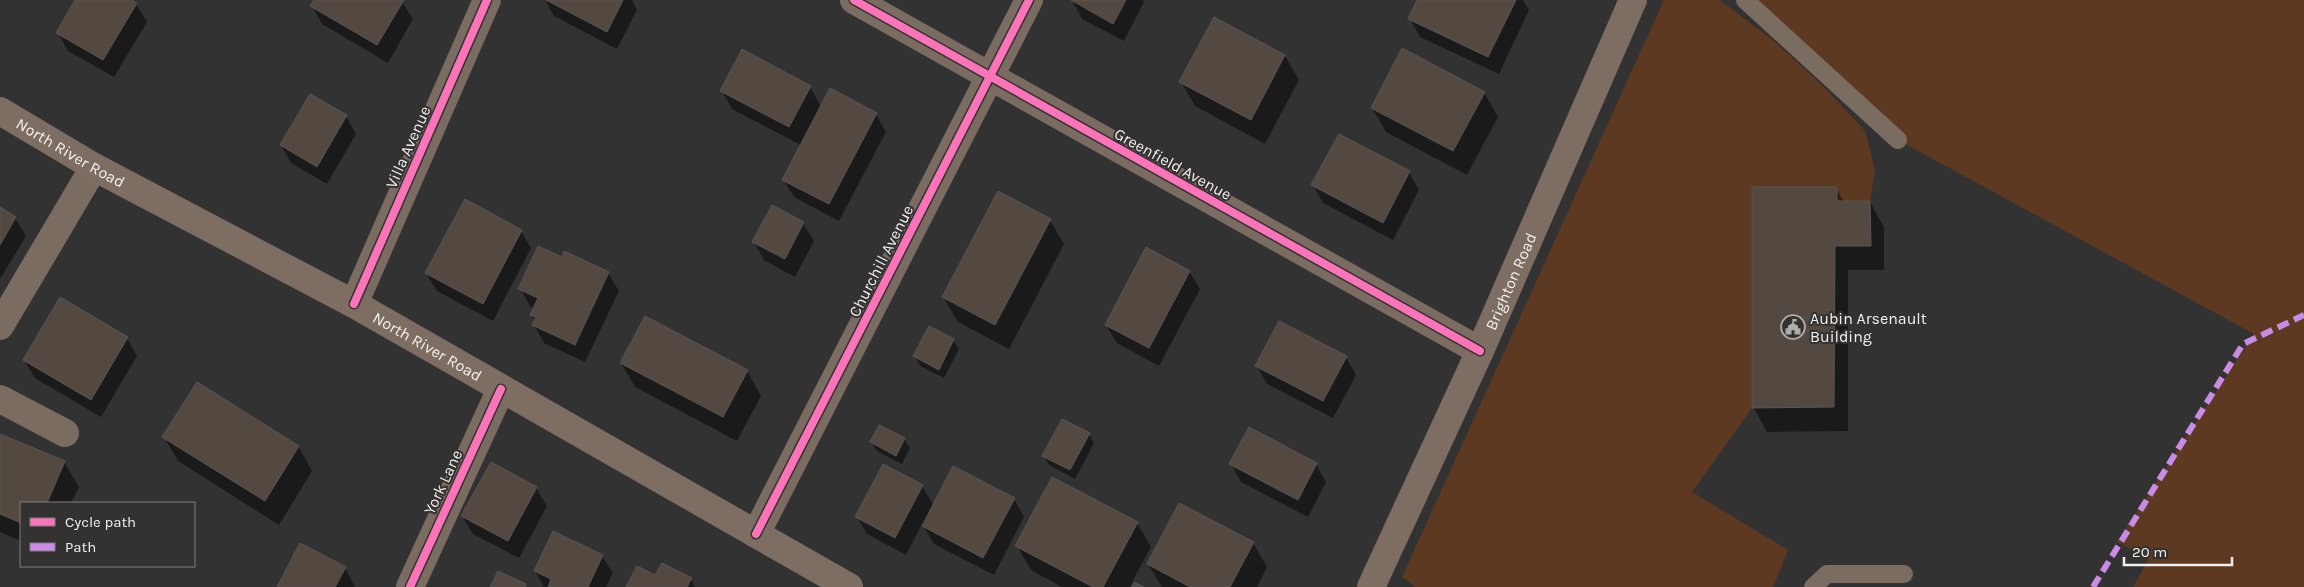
<svg xmlns="http://www.w3.org/2000/svg" width="2304" height="587" viewBox="0 0 2304 587" font-family="Karla,sans-serif">
<rect width="100%" height="100%" fill="#333232"/>
<g fill="#5e3921">
<path d="M 1664,0 L 1720,0 L 1774,41 L 1825,88 L 1865,131 L 1875,170 L 1870,201 L 1837,201 L 1837,187 L 1752,187 L 1752,408 L 1692,492 L 1788,550 L 1773,587 L 1416,587 L 1402,577 Z"/>
<path d="M 1745,0 L 2304,0 L 2304,587 L 2133,587 L 2149,559 L 2117,542 L 2254,334 L 1898,140 Z"/>
</g>
<g fill="#0007">
<path d="M 77,0 L 130,0 L 136,4 L 147,22 L 114,77 L 68,51 L 58,33 Z"/>
<path d="M 315,0 L 401,0 L 413,19 L 388,63 L 322,24 L 312,6 Z"/>
<path d="M 545,0 L 632,0 L 637,10 L 617,49 L 554,16 Z"/>
<path d="M 1072,0 L 1143,0 L 1144,2 L 1124,41 L 1082,19 Z"/>
<path d="M 1419,0 L 1523,0 L 1529,10 L 1499,74 L 1420,37 L 1410,19 Z"/>
<path d="M 1214,19 L 1285,56 L 1299,80 L 1265,144 L 1195,106 L 1181,82 Z"/>
<path d="M 810,87 L 821,107 L 876,114 L 886,132 L 839,221 L 794,197 L 783,179 L 801,145 L 732,109 L 722,91 Z"/>
<path d="M 1484,92 L 1498,117 L 1467,175 L 1386,132 L 1372,108 Z"/>
<path d="M 346,116 L 356,134 L 327,184 L 291,163 L 281,145 Z"/>
<path d="M 1409,172 L 1419,190 L 1393,240 L 1323,203 L 1313,185 Z"/>
<path d="M 1836,188 L 1844,202 L 1870,202 L 1884,227 L 1884,270 L 1848,270 L 1848,431 L 1767,432 L 1753,407 Z"/>
<path d="M 0,209 L 15,218 L 26,236 L 0,279 Z"/>
<path d="M 1050,220 L 1064,244 L 1009,349 L 958,322 L 943,297 Z"/>
<path d="M 803,223 L 814,241 L 795,277 L 764,260 L 754,242 Z"/>
<path d="M 521,231 L 531,248 L 493,321 L 437,291 L 426,273 Z"/>
<path d="M 565,253 L 608,273 L 619,291 L 585,362 L 544,343 L 534,325 L 535,321 L 532,315 L 535,309 L 530,306 L 520,288 L 562,259 Z"/>
<path d="M 1189,271 L 1200,289 L 1159,366 L 1117,343 L 1106,325 Z"/>
<path d="M 930,328 L 953,340 L 959,349 L 944,378 L 920,366 L 915,356 Z"/>
<path d="M 127,338 L 137,356 L 101,417 L 35,378 L 24,360 Z"/>
<path d="M 1346,357 L 1356,375 L 1333,418 L 1267,384 L 1257,366 Z"/>
<path d="M 621,363 L 747,371 L 761,396 L 737,441 L 635,387 Z"/>
<path d="M 1089,434 L 1094,443 L 1075,479 L 1049,465 L 1044,456 Z"/>
<path d="M 0,435 L 64,462 L 79,487 L 71,503 L 21,503 L 21,541 L 0,532 Z"/>
<path d="M 164,437 L 298,446 L 312,471 L 279,525 L 178,461 Z"/>
<path d="M 904,439 L 910,448 L 902,464 L 877,451 L 871,442 Z"/>
<path d="M 491,464 L 536,488 L 547,506 L 519,558 L 473,534 L 462,516 Z"/>
<path d="M 1231,464 L 1316,464 L 1326,482 L 1308,517 L 1241,482 Z"/>
<path d="M 922,486 L 934,506 L 1014,499 L 1024,517 L 994,575 L 934,544 L 922,524 L 906,555 L 867,534 L 857,517 Z"/>
<path d="M 1137,523 L 1151,547 L 1132,582 L 1141,587 L 1062,587 L 1031,570 L 1017,546 Z"/>
<path d="M 1253,543 L 1267,567 L 1257,587 L 1162,587 L 1148,564 Z"/>
<path d="M 602,556 L 613,573 L 606,587 L 544,587 L 535,571 Z"/>
<path d="M 345,568 L 355,587 L 279,587 Z"/>
<path d="M 656,577 L 691,579 L 695,587 L 628,587 Z"/>
</g>
<g fill="#534941" stroke="#575656">
<path d="M 75,0 L 132,0 L 137,3 L 103,60 L 56,33 Z"/>
<path d="M 314,0 L 404,0 L 377,45 L 310,6 Z"/>
<path d="M 546,0 L 623,0 L 607,32 Z"/>
<path d="M 1071,0 L 1126,0 L 1113,24 Z"/>
<path d="M 1417,0 L 1516,0 L 1488,57 L 1408,19 Z"/>
<path d="M 1214,17 L 1285,55 L 1251,120 L 1179,82 Z"/>
<path d="M 1402,48 L 1485,92 L 1453,151 L 1371,108 Z"/>
<path d="M 742,49 L 811,86 L 789,127 L 720,91 Z"/>
<path d="M 830,88 L 877,113 L 829,204 L 782,180 Z"/>
<path d="M 310,94 L 347,115 L 317,167 L 280,145 Z"/>
<path d="M 1339,134 L 1410,171 L 1383,223 L 1311,185 Z"/>
<path d="M 1752,187 L 1837,187 L 1837,201 L 1870,201 L 1871,246 L 1835,246 L 1834,407 L 1752,408 Z"/>
<path d="M 998,191 L 1051,219 L 995,325 L 942,297 Z"/>
<path d="M 465,199 L 522,230 L 483,304 L 425,273 Z"/>
<path d="M 772,205 L 804,222 L 785,259 L 752,242 Z"/>
<path d="M 0,207 L 16,217 L 0,245 Z"/>
<path d="M 538,246 L 562,257 L 564,251 L 609,272 L 575,345 L 532,325 L 536,317 L 530,315 L 538,298 L 518,289 Z"/>
<path d="M 1146,247 L 1190,271 L 1149,348 L 1105,325 Z"/>
<path d="M 60,297 L 128,337 L 91,400 L 23,360 Z"/>
<path d="M 645,316 L 748,370 L 723,417 L 620,363 Z"/>
<path d="M 1279,321 L 1347,356 L 1323,401 L 1255,366 Z"/>
<path d="M 929,326 L 954,339 L 939,370 L 913,356 Z"/>
<path d="M 197,382 L 299,446 L 265,501 L 162,437 Z"/>
<path d="M 1062,419 L 1090,433 L 1070,470 L 1042,456 Z"/>
<path d="M 879,425 L 905,438 L 896,456 L 870,442 Z"/>
<path d="M 1249,427 L 1317,463 L 1298,500 L 1229,464 Z"/>
<path d="M 0,434 L 65,461 L 47,503 L 21,503 L 21,523 L 0,514 Z"/>
<path d="M 491,462 L 537,487 L 508,541 L 461,516 Z"/>
<path d="M 883,464 L 923,485 L 895,538 L 855,517 Z"/>
<path d="M 953,466 L 1015,498 L 983,558 L 922,526 Z"/>
<path d="M 1052,477 L 1138,522 L 1103,587 L 1093,587 L 1015,546 Z"/>
<path d="M 1179,503 L 1254,542 L 1230,587 L 1190,587 L 1147,564 Z"/>
<path d="M 553,531 L 603,555 L 588,587 L 548,587 L 551,579 L 534,571 Z"/>
<path d="M 300,543 L 346,567 L 335,587 L 277,587 Z"/>
<path d="M 662,563 L 692,578 L 687,587 L 626,587 L 637,566 L 655,575 Z"/>
<path d="M 498,571 L 526,584 L 525,587 L 490,587 Z"/>
<path d="M 1134,582 L 1144,587 L 1131,587 Z"/>
</g>
<g fill="none" stroke-linecap="round" stroke-linejoin="round">
<g stroke="#7b6c62" stroke-width="18">
<path d="M 1745,0 L 1898,140"/>
<path d="M 1813,587 L 1827,574 L 1904,574"/>
</g>
<g stroke="#7b6c62" stroke-width="28">
<path d="M 854,0 L 1480,351"/>
<path d="M 354,304 L 487,0"/>
<path d="M 0,326 L 94,167"/>
<path d="M 0,399 L 65,433"/>
<path d="M 756,534 L 1029,0"/>
<path d="M 410,587 L 501,389"/>
</g>
<g stroke="#7e6d62" stroke-width="28">
<path id="s1" d="M 0,111 L 94,167 L 354,304 L 849,587"/>
<path id="s2" d="M 1371,587 L 1480,351 L 1633,0"/>
</g>
<path stroke="#ca8be6" stroke-width="6" stroke-dasharray="12 6" stroke-linecap="butt" d="M 2093,587 L 2243,344 L 2304,315"/>
<g stroke="#343231" stroke-width="11">
<g id="cycleway">
<path d="M 854,0 L 1480,351"/>
<path d="M 354,304 L 487,0"/>
<path d="M 756,534 L 1029,0"/>
<path d="M 410,587 L 501,389"/>
</g>
</g>
<use href="#cycleway" stroke="#fb73b8" stroke-width="8"/>
</g>
<defs>
<g id="civic-ring" transform="scale(1.25)"><circle r="9.5" fill="#343231" stroke="#afaead" stroke-width="1.5"/><path d="M-.6-6.5H3V-4.5H.6V-3L4-1V1h2V6H-6V1h2V-1L-.6-3ZM-1.2 2.5V6h2.4V2.5Z" fill="#afaead"/></g>
</defs>
<g fill-rule="evenodd">
<use href="#civic-ring" x="1793" y="327"/>
</g>
<g text-anchor="middle" dominant-baseline="central" stroke-width="4" stroke-linejoin="round" paint-order="stroke">
<g font-size="16" fill="#f2f0ef" stroke="#343231">
<text transform="translate(408 147) rotate(-66)">Villa Avenue</text>
<text stroke="none"><textPath href="#s1" startOffset="82">North River Road</textPath></text>
<text transform="translate(1173 164) rotate(29)">Greenfield Avenue</text>
<text transform="translate(881 261) rotate(-63)">Churchill Avenue</text>
<text stroke="none"><textPath href="#s2" startOffset="336">Brighton Road</textPath></text>
<text stroke="none"><textPath href="#s1" startOffset="488">North River Road</textPath></text>
<text transform="translate(443 482) rotate(-65)">York Lane</text>
</g>
<g font-size="16" fill="#f2f0ef" stroke="#343231" text-anchor="start">
<text x="1810" y="318">Aubin Arsenault<tspan x="1810" dy="18">Building</tspan></text>
</g>
</g>
<rect x="20" y="502" width="175" height="65" fill="#343231" stroke="#807e7d"/>
<rect x="30" y="518" width="25" height="8" fill="#fb73b8" stroke="#807e7d"/>
<text x="65" y="527" font-size="15" fill="#f2f0ef">Cycle path</text>
<rect x="30" y="543" width="25" height="8" fill="#ca8be6" stroke="#807e7d"/>
<text x="65" y="552" font-size="15" fill="#f2f0ef">Path</text>
<path d="M2124 557v8h108v-8" fill="none" stroke="#f2f0ef" stroke-width="2.5"/>
<text x="2132" y="557" font-size="15" fill="#f2f0ef" stroke="#343231" stroke-width="4" paint-order="stroke">20 m</text>
</svg>
